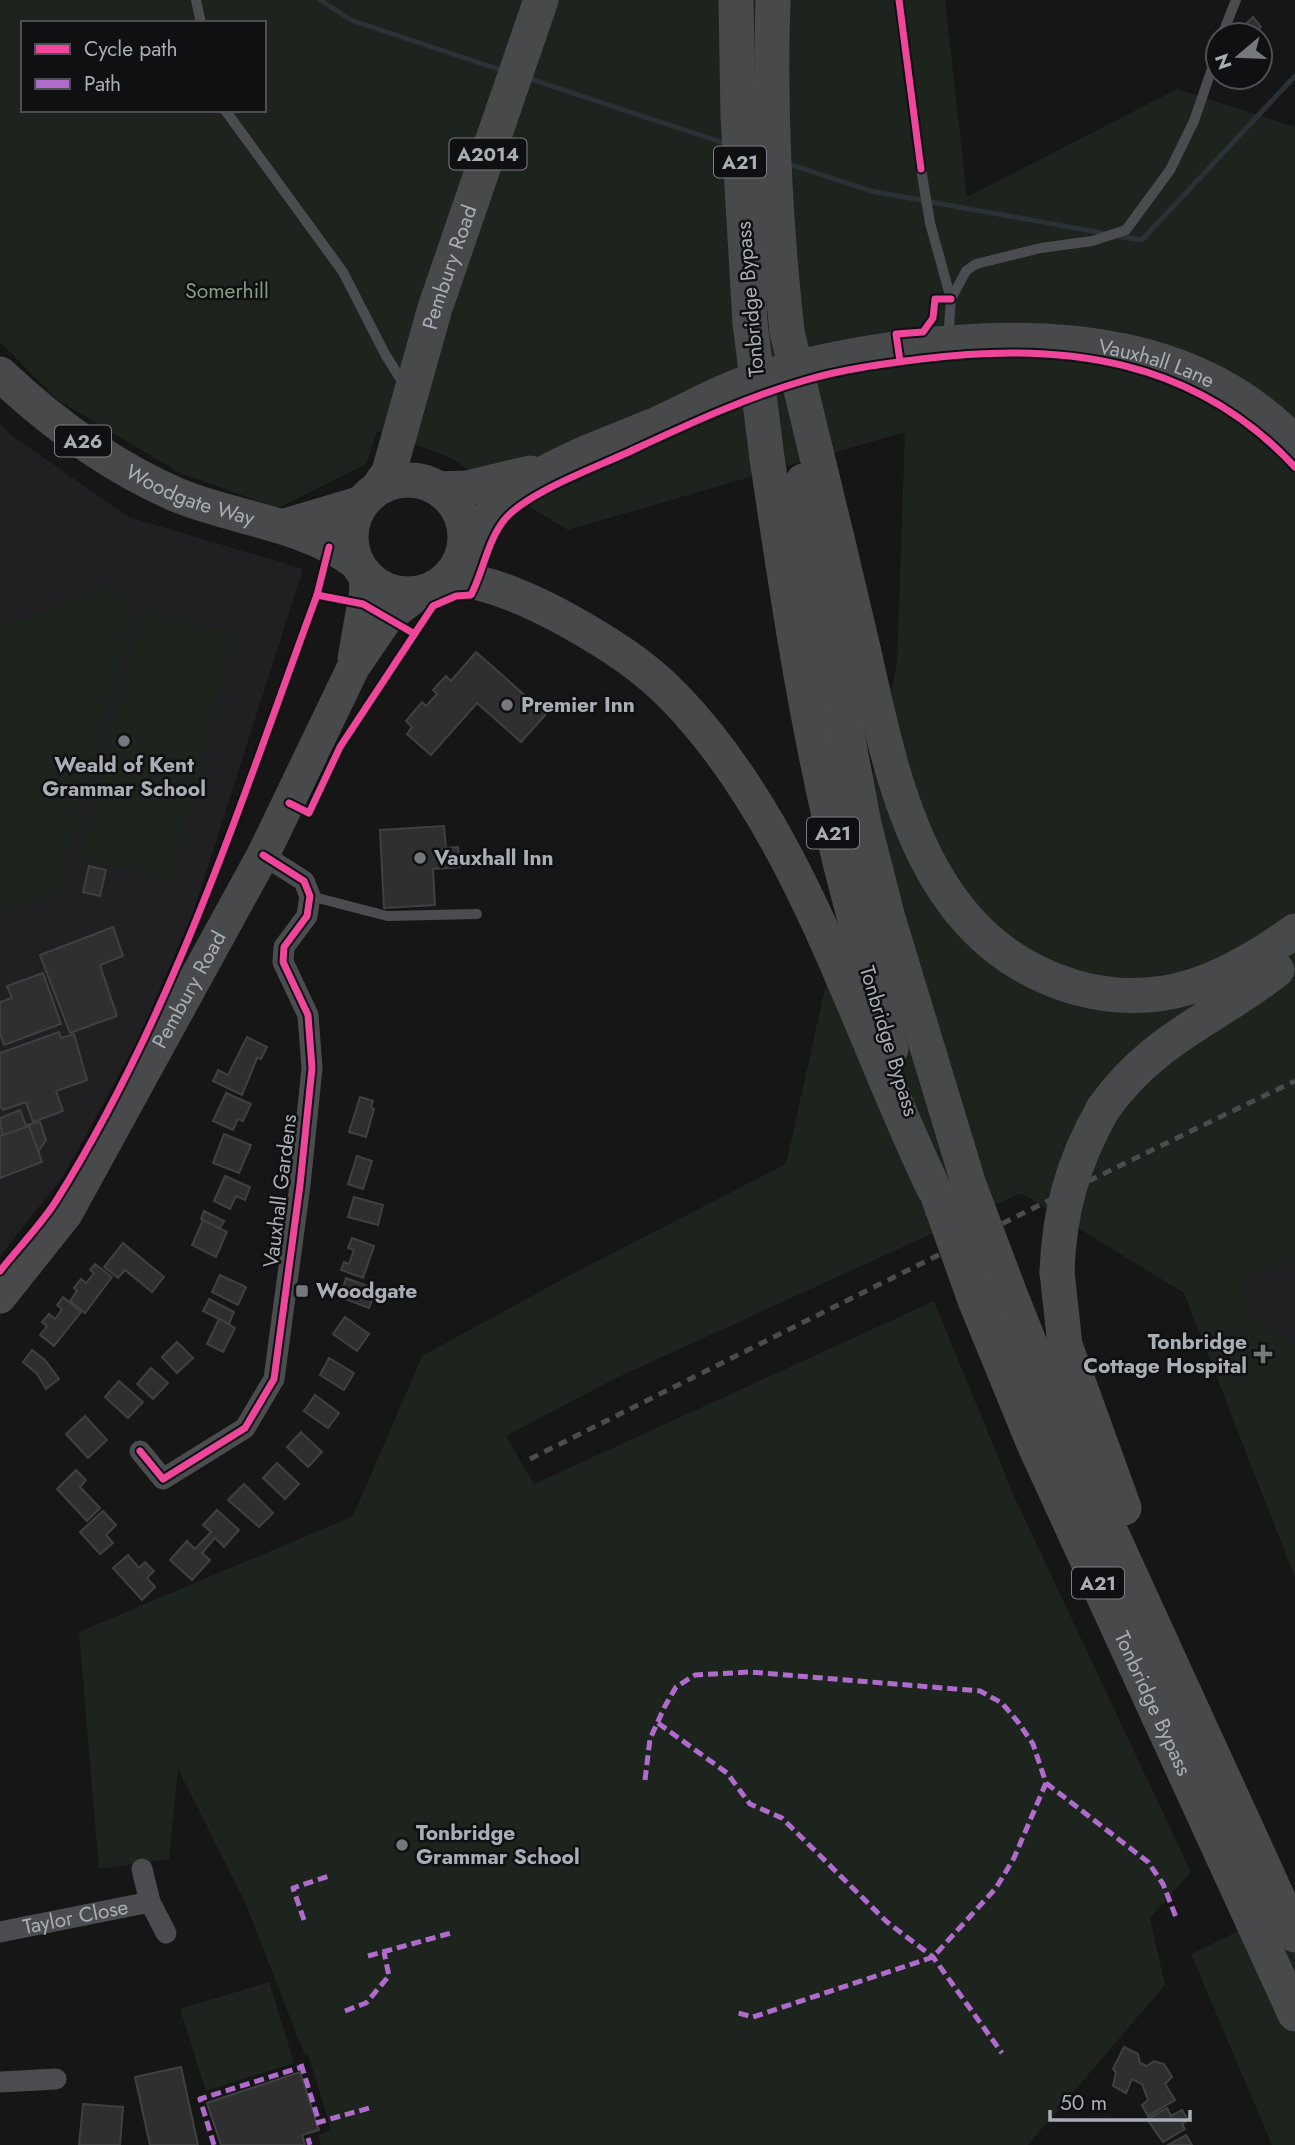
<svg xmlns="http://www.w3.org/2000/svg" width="1295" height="2145" viewBox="0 0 1295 2145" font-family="Jost,sans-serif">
<rect width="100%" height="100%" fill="#161616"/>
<g fill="#202022">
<path d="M 0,423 L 11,435 L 129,517 L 303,569 L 193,913 L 136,1044 L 64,1175 L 0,1256 Z"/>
<path d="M 1295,1223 L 1295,1508 L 1199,1264 Z"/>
</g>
<g fill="#1d231d" fill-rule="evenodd">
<path d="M 0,0 L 945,0 L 967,197 L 1177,89 L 1295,127 L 1295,1258 L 1240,1279 L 1248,1314 L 1295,1346 L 1295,1578 L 1184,1293 L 1021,1193 L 614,1379 L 506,1436 L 534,1484 L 934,1301 L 1014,1496 L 1191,1872 L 1150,1918 L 1165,1985 L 1028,2145 L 321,2145 L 318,2135 L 331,2130 L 309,2057 L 303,2051 L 245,1902 L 178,1769 L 169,1859 L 99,1869 L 79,1632 L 353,1516 L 422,1356 L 576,1272 L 786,1164 L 897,664 L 905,432 L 568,530 L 447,456 L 377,431 L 366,464 L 278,508 L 180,473 L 58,400 L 0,342 ZM 23,23 L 264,23 L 264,110 L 23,110 Z"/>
<path d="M 108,587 L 134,613 L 58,890 L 0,912 L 0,627 Z"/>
<path d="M 143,609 L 234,633 L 171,881 L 79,858 Z"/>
<path d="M 1295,1904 L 1295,2145 L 1272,2145 L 1191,1954 Z"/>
<path d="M 269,1982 L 294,2063 L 206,2091 L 180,2009 Z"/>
</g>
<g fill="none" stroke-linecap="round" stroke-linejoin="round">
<g stroke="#2a3237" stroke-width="5">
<path d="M 320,0 L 351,20 L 504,71"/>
<path d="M 527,78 L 727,144"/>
<path d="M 786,163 L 871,191 L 1108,234"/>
<path d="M 1117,236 L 1142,240 L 1295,76"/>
</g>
</g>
<g fill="#2f2f30" stroke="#3e4042" stroke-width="2">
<path d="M 1253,17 L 1261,27 L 1253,35 L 1235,35 Z"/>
<path d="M 476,652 L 546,714 L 521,742 L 477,703 L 431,755 L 407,734 L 412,727 L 406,721 L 422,702 L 426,706 L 437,694 L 433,690 L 446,676 L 451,681 Z"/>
<path d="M 444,826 L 446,848 L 458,847 L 460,867 L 433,869 L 435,905 L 384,908 L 380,830 Z"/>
<path d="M 89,866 L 106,870 L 100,896 L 83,892 Z"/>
<path d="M 113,927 L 123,956 L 100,965 L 117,1016 L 70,1033 L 40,955 Z"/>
<path d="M 43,973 L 61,1024 L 4,1045 L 0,1033 L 0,1002 L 12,998 L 7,986 Z"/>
<path d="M 59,1032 L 61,1038 L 74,1034 L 87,1080 L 56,1091 L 63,1111 L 33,1122 L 26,1102 L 3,1110 L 0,1105 L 0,1053 Z"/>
<path d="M 247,1037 L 267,1047 L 261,1059 L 257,1058 L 242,1095 L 213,1081 L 218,1070 L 228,1075 Z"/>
<path d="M 226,1093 L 251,1104 L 243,1121 L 238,1119 L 233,1130 L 213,1121 Z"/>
<path d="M 360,1097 L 373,1101 L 371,1107 L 374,1109 L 366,1137 L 349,1132 Z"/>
<path d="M 20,1110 L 26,1125 L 40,1122 L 46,1140 L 38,1152 L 29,1126 L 2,1136 L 0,1118 Z"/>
<path d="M 29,1126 L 42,1162 L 0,1178 L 0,1136 Z"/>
<path d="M 224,1134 L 251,1145 L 239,1173 L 213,1163 Z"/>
<path d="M 357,1156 L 372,1161 L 363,1189 L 348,1184 Z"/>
<path d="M 225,1176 L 250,1187 L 245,1200 L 236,1196 L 230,1209 L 214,1201 Z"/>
<path d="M 354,1197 L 383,1205 L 378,1225 L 348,1217 Z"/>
<path d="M 204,1211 L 224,1221 L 220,1228 L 201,1219 Z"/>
<path d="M 203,1220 L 227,1232 L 216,1257 L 192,1245 Z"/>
<path d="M 352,1238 L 374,1246 L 363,1278 L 341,1270 L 344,1262 L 349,1264 L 354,1250 L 348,1248 Z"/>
<path d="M 123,1243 L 164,1277 L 152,1292 L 125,1270 L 118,1278 L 104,1267 Z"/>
<path d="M 95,1264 L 112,1277 L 85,1313 L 70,1301 L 77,1291 L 74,1288 L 81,1279 L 86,1283 L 94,1273 L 90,1270 Z"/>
<path d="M 220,1275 L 246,1287 L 238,1305 L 212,1292 Z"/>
<path d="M 346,1278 L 376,1289 L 369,1308 L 340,1297 Z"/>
<path d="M 63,1297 L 81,1312 L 54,1346 L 40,1335 L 47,1326 L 42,1322 L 49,1314 L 55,1319 L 62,1309 L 57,1305 Z"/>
<path d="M 209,1299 L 234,1312 L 229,1324 L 203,1311 Z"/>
<path d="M 345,1317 L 369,1334 L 357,1351 L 333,1334 Z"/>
<path d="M 219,1319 L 235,1328 L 223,1352 L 207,1344 Z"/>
<path d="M 177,1342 L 193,1358 L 177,1373 L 162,1357 Z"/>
<path d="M 32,1350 L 45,1360 L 59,1379 L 46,1389 L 37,1374 L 23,1362 Z"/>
<path d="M 329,1358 L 354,1373 L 344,1390 L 320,1375 Z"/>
<path d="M 151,1368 L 168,1383 L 153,1399 L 137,1384 Z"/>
<path d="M 119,1381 L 143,1402 L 128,1418 L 105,1397 Z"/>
<path d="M 315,1395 L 339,1413 L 328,1428 L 304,1411 Z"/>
<path d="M 85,1416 L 107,1440 L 88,1458 L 66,1434 Z"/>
<path d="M 301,1432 L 322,1452 L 308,1467 L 287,1447 Z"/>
<path d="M 277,1463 L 299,1484 L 285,1499 L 263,1478 Z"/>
<path d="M 76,1470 L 86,1480 L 80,1487 L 100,1508 L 87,1521 L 57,1489 Z"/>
<path d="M 244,1484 L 273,1513 L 259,1527 L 228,1500 Z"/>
<path d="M 217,1510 L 239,1530 L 224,1547 L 215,1538 L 202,1553 L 210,1560 L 192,1580 L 170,1560 L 187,1541 L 195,1549 L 211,1532 L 203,1525 Z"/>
<path d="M 103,1511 L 116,1525 L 106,1535 L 113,1543 L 100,1554 L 80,1532 Z"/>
<path d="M 128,1555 L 139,1568 L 145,1562 L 154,1571 L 147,1578 L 155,1587 L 142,1600 L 113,1568 Z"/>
<path d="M 1124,2047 L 1138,2054 L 1140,2063 L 1147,2066 L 1154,2061 L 1164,2064 L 1172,2077 L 1165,2084 L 1175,2100 L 1148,2116 L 1142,2105 L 1148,2100 L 1142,2084 L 1132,2079 L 1126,2093 L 1113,2086 L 1116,2072 L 1113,2069 Z"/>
<path d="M 181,2067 L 198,2145 L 150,2145 L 135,2077 Z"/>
<path d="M 300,2072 L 319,2130 L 302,2135 L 305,2145 L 221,2145 L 207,2103 Z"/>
<path d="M 83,2104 L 123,2107 L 120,2145 L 79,2145 Z"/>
<path d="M 1167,2108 L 1171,2116 L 1182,2110 L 1188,2120 L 1182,2124 L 1185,2129 L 1163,2142 L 1147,2119 Z"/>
<path d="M 1186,2135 L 1192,2145 L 1168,2145 Z"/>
</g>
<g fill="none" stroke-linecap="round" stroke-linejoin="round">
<g stroke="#4b4c4f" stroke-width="10">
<path d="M 196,0 L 201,23"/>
<path d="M 1222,35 L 1236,0"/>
<path d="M 225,110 L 343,272 L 385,354 L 405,386"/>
<path d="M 921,169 L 930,223 L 951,299"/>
<path d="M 948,340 L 951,299 L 966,271 L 976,264 L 1041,248 L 1092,241 L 1126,230 L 1170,170 L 1194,121 L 1218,51"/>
<path d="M 310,896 L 387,916 L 477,914"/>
</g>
<g stroke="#4b4c4f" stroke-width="21">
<path d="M 140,1451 L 163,1479 L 245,1428 L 274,1379 L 300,1185 L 312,1068 L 308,1015 L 283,962 L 284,947 L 307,916 L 310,896 L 304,881 L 263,855"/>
<path d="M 150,1902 L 166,1933"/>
<path id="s1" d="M 0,1932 L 150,1902 L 142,1869"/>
<path d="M 0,2082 L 56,2079"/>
</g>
<g stroke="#48494b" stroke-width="33">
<path d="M 354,659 L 366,590 L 365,575"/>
<path id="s2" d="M 0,1297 L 66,1214 L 263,855 L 353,668 L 387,618 L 417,595"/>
</g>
<g stroke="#48494b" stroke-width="35">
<path d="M 736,0 L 738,117 L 750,323"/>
<path d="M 773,0 C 769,111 775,221 787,332"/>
<path id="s3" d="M 0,374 C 51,422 112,467 177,495 C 235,519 304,523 356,562"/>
<path d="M 816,452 C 832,517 848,583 863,648 C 893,782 922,942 1074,987 C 1160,1012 1226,980 1295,931"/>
<path d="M 767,458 C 785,580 803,703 831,824 C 848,900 870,974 891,1049"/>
<circle cx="408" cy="537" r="57"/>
<path d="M 803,481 L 812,547 L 864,824 L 888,918 L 969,1185"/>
<path id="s4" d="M 378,488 L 389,472 L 435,308 L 541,0"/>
<path d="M 439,489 L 467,488 L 530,473"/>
<path d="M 285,526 L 362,503"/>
<path id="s5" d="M 465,548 C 507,477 578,457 650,427 C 683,413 713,395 746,383 C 805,363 865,352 927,345 C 1057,331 1199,342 1295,443"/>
<path d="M 451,577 C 494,584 531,600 569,621 C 608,643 645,666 676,699 C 801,829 857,1029 934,1189"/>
<path d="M 1103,1109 C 1152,1039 1213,1020 1277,970"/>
<path d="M 1057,1272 L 1065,1345 L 1124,1508"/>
<path d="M 1010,1294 L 1066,1434 L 1295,1935"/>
<path id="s6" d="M 975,1300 L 1034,1444 L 1295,2014"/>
</g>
<path stroke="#4b4c4d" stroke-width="5" stroke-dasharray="9 7" stroke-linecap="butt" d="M 530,1459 C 784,1332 1038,1204 1295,1081"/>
<g stroke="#48494b" stroke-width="35">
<path d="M 750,323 L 767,458"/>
<path d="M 787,332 L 816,452"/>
<path d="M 969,1185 L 1010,1294"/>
<path d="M 939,1199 L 975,1300"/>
<path d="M 1057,1272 C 1059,1211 1073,1162 1103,1109"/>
</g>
<g stroke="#b06ccc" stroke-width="5" stroke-dasharray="10 5" stroke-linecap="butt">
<path d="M 658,1723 L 727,1773 L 750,1804 L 782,1818 L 887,1922 L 933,1957 L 1002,2053"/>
<path d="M 645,1780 L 650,1739 L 664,1708 L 676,1687 L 695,1675 L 750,1672 L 980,1691 L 1002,1703 L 1018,1722 L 1033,1744 L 1046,1783 L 1014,1858 L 996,1888 L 933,1957 L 753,2017 L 738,2013"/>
<path d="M 1046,1783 L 1148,1862 L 1163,1884 L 1176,1917"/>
<path d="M 304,1920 L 293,1888 L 329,1876"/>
<path d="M 368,1956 L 451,1933"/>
<path d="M 345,2011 L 366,2003 L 389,1976 L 384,1952"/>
<path d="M 301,2064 L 319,2122"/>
<path d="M 316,2123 L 373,2107"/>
<path d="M 308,2138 L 310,2145"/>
<path d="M 214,2145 L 200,2099 L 302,2067"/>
</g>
<g stroke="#101012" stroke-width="11">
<g id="cycleway">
<path d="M 899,0 L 921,169"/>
<path d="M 900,361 L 896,334 L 923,332 L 933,318 L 935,299 L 951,299"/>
<path d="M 317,595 L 363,604 L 413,633"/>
<path d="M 289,803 L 309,813 L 340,747 L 433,606 L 456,596 L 471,595 C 483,572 488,539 505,519 C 529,491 600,466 635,449 C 691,423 747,397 806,380 C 844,369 882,364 921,359 C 1062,341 1194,358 1295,467"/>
<path d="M 0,1271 C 18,1248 40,1226 56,1201 C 174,1013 241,801 317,595 L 329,547"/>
<path d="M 140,1451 L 163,1479 L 245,1428 L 274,1379 L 300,1185 L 312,1068 L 308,1015 L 283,962 L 284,947 L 307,916 L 310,896 L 304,881 L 263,855"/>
</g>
</g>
<use href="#cycleway" stroke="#ed469a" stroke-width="7"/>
</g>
<g fill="#75797e" stroke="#101012" stroke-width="2.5">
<circle cx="507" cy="705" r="7"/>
<circle cx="124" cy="741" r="7"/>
<circle cx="420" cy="858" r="7"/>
<rect x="295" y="1284" width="14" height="14" rx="3.5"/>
<path d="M1259.5 1343.5h7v7h7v7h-7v7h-7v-7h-7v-7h7z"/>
<circle cx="402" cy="1845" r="7"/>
</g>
<g text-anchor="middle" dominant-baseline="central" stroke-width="5" stroke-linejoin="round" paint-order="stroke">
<g fill="#101012" stroke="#7a7f85" stroke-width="2">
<rect x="449.5" y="138.5" width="77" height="31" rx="5"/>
<rect x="714" y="146.5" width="52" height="31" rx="5"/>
<rect x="55" y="425.5" width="56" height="31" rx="5"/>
<rect x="807" y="817.5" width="52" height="31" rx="5"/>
<rect x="1072" y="1567.5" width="52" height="31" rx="5"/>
</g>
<g font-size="19" font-weight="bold" fill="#a8aeb6">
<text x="488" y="154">A2014</text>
<text x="740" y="162">A21</text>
<text x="83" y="441">A26</text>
<text x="833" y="833">A21</text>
<text x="1098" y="1583">A21</text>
</g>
<g font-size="21" fill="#a8aeb6" stroke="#101012">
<text stroke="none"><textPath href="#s4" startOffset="233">Pembury Road</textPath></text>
<text transform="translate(750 299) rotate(-95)">Tonbridge Bypass</text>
<text stroke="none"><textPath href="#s5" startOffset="749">Vauxhall Lane</textPath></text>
<text stroke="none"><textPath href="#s3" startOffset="228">Woodgate Way</textPath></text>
<text stroke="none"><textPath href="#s2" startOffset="362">Pembury Road</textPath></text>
<text transform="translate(889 1041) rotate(73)">Tonbridge Bypass</text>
<text transform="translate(280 1191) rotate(-83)">Vauxhall Gardens</text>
<text stroke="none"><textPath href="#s6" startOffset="441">Tonbridge Bypass</textPath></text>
<text stroke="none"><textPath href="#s1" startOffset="77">Taylor Close</textPath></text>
</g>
<g font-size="21" fill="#82a081" stroke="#101012">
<text x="227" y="291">Somerhill</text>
</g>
<g font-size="21" font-weight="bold" fill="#a8aeb6" stroke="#101012" text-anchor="start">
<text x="521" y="705">Premier Inn</text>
<text x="124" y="765" text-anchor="middle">Weald of Kent<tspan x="124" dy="24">Grammar School</tspan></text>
<text x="434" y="858">Vauxhall Inn</text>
<text x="316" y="1291">Woodgate</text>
<text x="1247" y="1342" text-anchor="end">Tonbridge<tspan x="1247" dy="24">Cottage Hospital</tspan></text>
<text x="416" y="1833">Tonbridge<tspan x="416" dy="24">Grammar School</tspan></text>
</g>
</g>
<rect x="21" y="21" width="245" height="91" fill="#101012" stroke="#4d4f54" stroke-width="2"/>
<rect x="35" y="44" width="35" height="10" fill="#ed469a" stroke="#4d4f54" stroke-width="2"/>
<text x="84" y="56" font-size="21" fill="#a8aeb6">Cycle path</text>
<rect x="35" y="79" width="35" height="10" fill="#b06ccc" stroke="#4d4f54" stroke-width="2"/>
<text x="84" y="91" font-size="21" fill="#a8aeb6">Path</text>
<g transform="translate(1239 56) rotate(251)"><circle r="33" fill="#101012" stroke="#4d4f54" stroke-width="2"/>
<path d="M0-5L12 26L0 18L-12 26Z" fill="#75797e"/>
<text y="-10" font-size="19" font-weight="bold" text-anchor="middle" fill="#a8aeb6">N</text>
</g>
<path d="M1050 2110v10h140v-10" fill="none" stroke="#a8aeb6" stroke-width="3.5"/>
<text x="1060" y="2110" font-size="21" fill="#a8aeb6" stroke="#101012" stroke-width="5" paint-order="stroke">50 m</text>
</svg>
